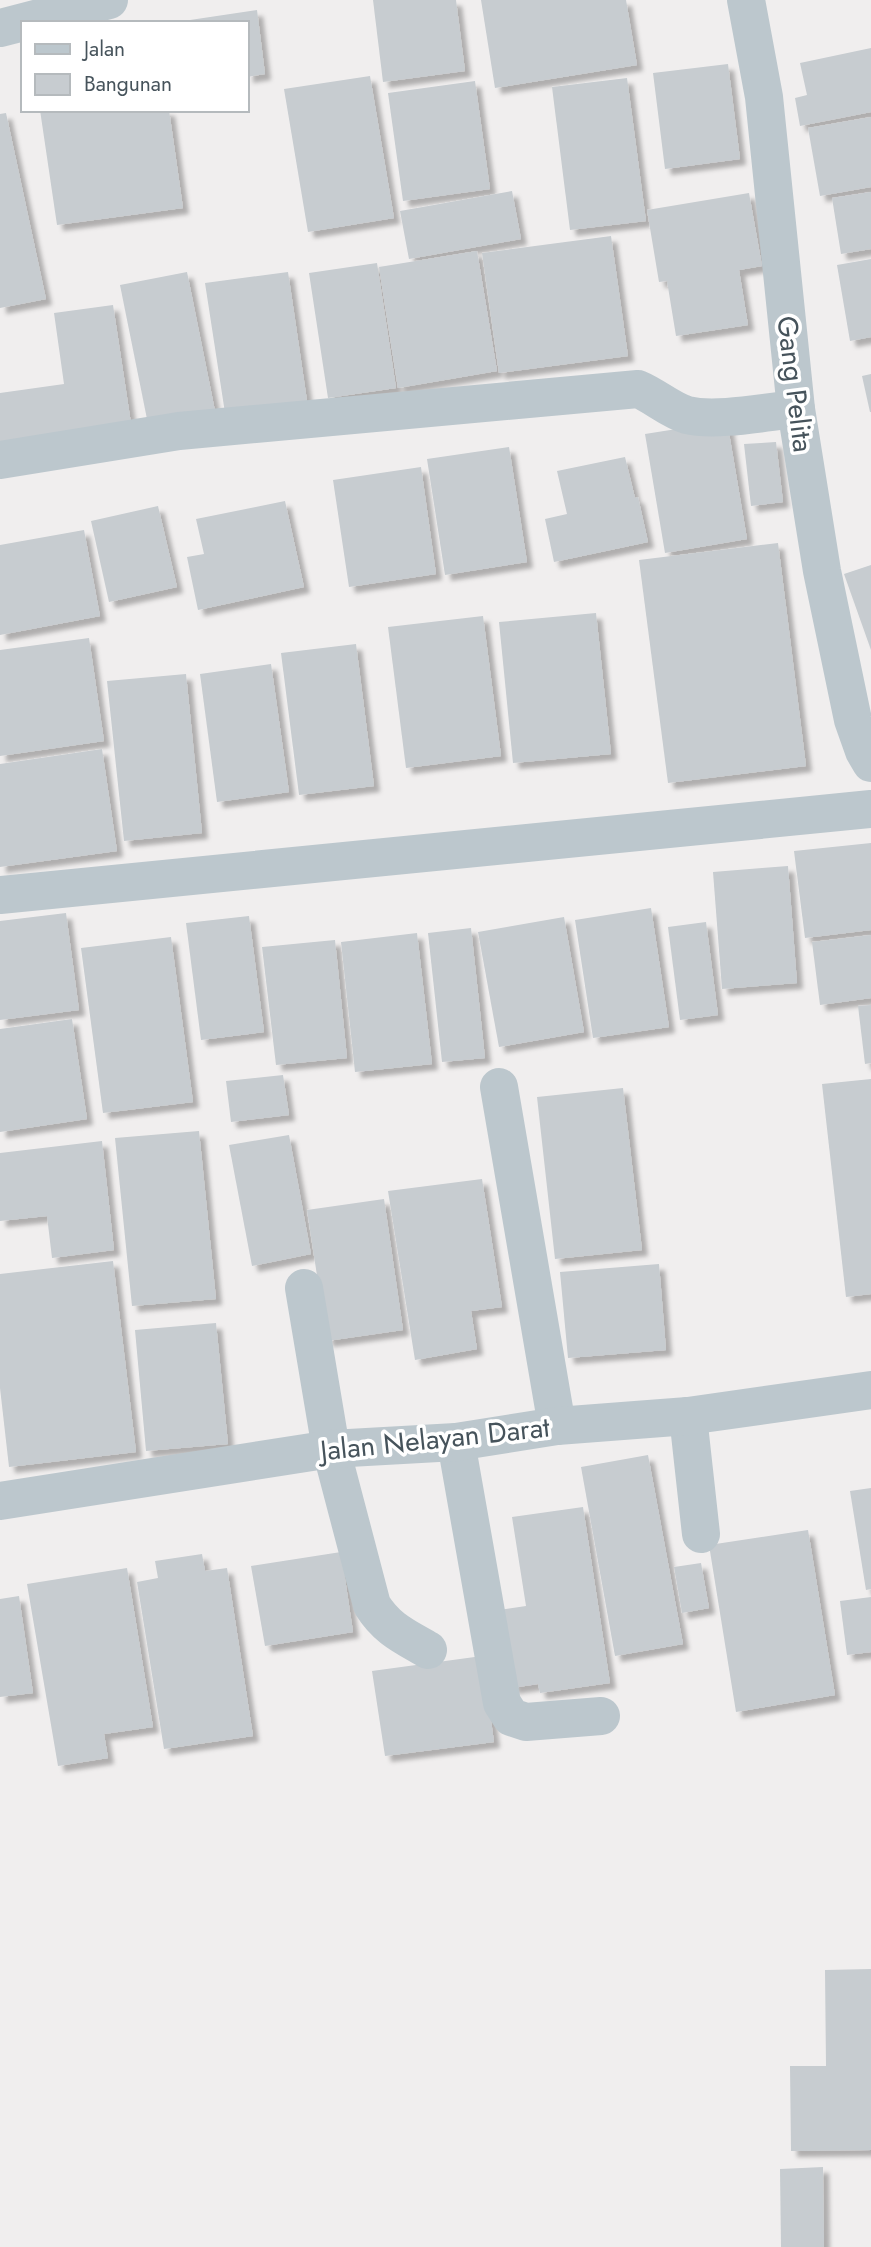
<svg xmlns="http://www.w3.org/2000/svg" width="871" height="2247" viewBox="0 0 871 2247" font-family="Jost,sans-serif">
<defs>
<filter id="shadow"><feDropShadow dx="6" dy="6" stdDeviation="2" flood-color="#0004"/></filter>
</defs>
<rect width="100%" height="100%" fill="#f0eeee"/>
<g fill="#c7ccd0" filter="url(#shadow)">
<path d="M 373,0 L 456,0 L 465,71 L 383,82 Z"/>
<path d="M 481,0 L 626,0 L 637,65 L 495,88 Z"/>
<path d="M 257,10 L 265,74 L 247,77 L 247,23 L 190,23 L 190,20 Z"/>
<path d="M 871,48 L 871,112 L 800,126 L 795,98 L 807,95 L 800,63 Z"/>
<path d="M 728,64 L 740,159 L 665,169 L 653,73 Z"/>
<path d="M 370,76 L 394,218 L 308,232 L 284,89 Z"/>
<path d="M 627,78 L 646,221 L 570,230 L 552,87 Z"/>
<path d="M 475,81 L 490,189 L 403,201 L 388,93 Z"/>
<path d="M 40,110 L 169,110 L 183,208 L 57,225 Z"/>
<path d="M 6,113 L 46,299 L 0,308 L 0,114 Z"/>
<path d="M 871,117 L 871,187 L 820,196 L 808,128 Z"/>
<path d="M 512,191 L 521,239 L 409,259 L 400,211 Z"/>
<path d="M 871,192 L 871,249 L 841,254 L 832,198 Z"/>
<path d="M 749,193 L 762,266 L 739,270 L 748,325 L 676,336 L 667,281 L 659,282 L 647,210 Z"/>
<path d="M 611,236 L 628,356 L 499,373 L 482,253 Z"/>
<path d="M 477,251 L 497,371 L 398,388 L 379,267 Z"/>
<path d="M 871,259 L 871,337 L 850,341 L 837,265 Z"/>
<path d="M 377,263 L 396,388 L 328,398 L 309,273 Z"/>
<path d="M 187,272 L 215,411 L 148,424 L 120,285 Z"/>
<path d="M 288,272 L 307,401 L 225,413 L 205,283 Z"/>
<path d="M 113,305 L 132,430 L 0,448 L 0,393 L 64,384 L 54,313 Z"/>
<path d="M 871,374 L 871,412 L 870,412 L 862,376 Z"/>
<path d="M 727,421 L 747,539 L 665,553 L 645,434 Z"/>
<path d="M 776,442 L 783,502 L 751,506 L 744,444 Z"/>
<path d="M 509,447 L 527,562 L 445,575 L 427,459 Z"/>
<path d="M 625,457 L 635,498 L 638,497 L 648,542 L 554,562 L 545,519 L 567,514 L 557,471 Z"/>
<path d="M 421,467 L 436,574 L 349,587 L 333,480 Z"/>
<path d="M 285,501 L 304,587 L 198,610 L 187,557 L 204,554 L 196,519 Z"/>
<path d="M 158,506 L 177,587 L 109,602 L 91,521 Z"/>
<path d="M 84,530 L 100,616 L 0,635 L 0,545 Z"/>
<path d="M 778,543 L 806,766 L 668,783 L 639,560 Z"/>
<path d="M 871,565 L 871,650 L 844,574 Z"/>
<path d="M 596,613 L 611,754 L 513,763 L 499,622 Z"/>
<path d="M 483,616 L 501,756 L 406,768 L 388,627 Z"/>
<path d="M 89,638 L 104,741 L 0,756 L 0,650 Z"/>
<path d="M 356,644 L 374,786 L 299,795 L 281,653 Z"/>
<path d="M 271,664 L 289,792 L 217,802 L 200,674 Z"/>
<path d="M 186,674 L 202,833 L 124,841 L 107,681 Z"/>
<path d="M 102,749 L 117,851 L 0,867 L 0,764 Z"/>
<path d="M 871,843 L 871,930 L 805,938 L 794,851 Z"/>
<path d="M 788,866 L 797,983 L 722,989 L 713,872 Z"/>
<path d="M 651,908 L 669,1027 L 593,1038 L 575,920 Z"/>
<path d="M 66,913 L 79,1010 L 0,1020 L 0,921 Z"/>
<path d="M 249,916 L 264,1032 L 201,1040 L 186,923 Z"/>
<path d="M 564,917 L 584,1032 L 499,1047 L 478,932 Z"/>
<path d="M 706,922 L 718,1015 L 680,1020 L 668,927 Z"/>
<path d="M 471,928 L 485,1058 L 442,1062 L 428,933 Z"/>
<path d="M 417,933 L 432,1064 L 355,1072 L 341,942 Z"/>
<path d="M 871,935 L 871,998 L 820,1005 L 812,942 Z"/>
<path d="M 171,937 L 193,1102 L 103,1113 L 81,948 Z"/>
<path d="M 335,940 L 347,1058 L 276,1065 L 262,947 Z"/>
<path d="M 871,1005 L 871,1063 L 865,1064 L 858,1006 Z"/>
<path d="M 72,1019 L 87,1119 L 0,1132 L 0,1029 Z"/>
<path d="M 283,1075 L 289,1115 L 231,1122 L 226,1081 Z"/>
<path d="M 871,1079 L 871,1294 L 846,1297 L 822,1084 Z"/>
<path d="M 623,1088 L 642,1250 L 555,1259 L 537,1097 Z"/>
<path d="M 199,1131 L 216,1299 L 132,1306 L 115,1138 Z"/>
<path d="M 289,1135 L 311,1254 L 252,1266 L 229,1145 Z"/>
<path d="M 102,1141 L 114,1250 L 52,1258 L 47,1216 L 0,1221 L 0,1153 Z"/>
<path d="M 482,1179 L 502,1307 L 471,1311 L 477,1349 L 415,1360 L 388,1191 Z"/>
<path d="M 384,1199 L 403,1330 L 327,1341 L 307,1210 Z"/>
<path d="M 113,1261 L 136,1452 L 9,1467 L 0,1388 L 0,1274 Z"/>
<path d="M 659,1264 L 666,1350 L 568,1358 L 560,1272 Z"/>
<path d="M 216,1323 L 228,1444 L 146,1451 L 135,1330 Z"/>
<path d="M 648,1455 L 683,1644 L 615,1656 L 581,1467 Z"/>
<path d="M 871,1488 L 871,1589 L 866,1590 L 850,1491 Z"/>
<path d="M 583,1507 L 610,1683 L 540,1693 L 538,1684 L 512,1688 L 499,1610 L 526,1606 L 512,1517 Z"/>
<path d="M 808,1530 L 835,1695 L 736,1712 L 709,1545 Z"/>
<path d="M 341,1552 L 353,1632 L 265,1646 L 251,1566 Z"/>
<path d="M 202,1554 L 205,1571 L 227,1568 L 253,1736 L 164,1749 L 137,1582 L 158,1578 L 155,1561 Z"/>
<path d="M 701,1563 L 709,1608 L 682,1613 L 674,1567 Z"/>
<path d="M 127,1568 L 153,1727 L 104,1734 L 108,1758 L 58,1766 L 27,1584 Z"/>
<path d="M 19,1596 L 33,1693 L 0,1697 L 0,1599 Z"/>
<path d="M 871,1597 L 871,1652 L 847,1655 L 840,1601 Z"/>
<path d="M 482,1656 L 494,1742 L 385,1756 L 372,1671 Z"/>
<path d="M 871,1969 L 871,2150 L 791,2151 L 790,2066 L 826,2066 L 825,1970 Z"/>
<path d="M 823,2167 L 824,2247 L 781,2247 L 780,2169 Z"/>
</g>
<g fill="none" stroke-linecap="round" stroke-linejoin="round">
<g stroke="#bcc7cd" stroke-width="38">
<path d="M 746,0 L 764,97 L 796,409 L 822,571 L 853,720 L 864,751 L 871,763"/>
<path d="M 0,28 L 109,0"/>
<path d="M 0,460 L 179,431 L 638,389 C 655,396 670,410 687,415 C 715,422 766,412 796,409"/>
<path d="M 0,895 L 871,809"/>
<path d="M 499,1087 L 557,1426"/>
<path d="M 304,1288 L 331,1449 L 372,1605 C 387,1629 404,1636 428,1650"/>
<path d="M 688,1416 L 701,1534"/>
<path d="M 456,1442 L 502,1703 L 511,1717 L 526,1722 L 601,1716"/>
<path d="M 0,1501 L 331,1449 L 456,1442 L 557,1426 L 688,1416 L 871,1390"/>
</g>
</g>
<g text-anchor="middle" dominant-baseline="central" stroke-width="7" stroke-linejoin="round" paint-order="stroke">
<g font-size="28" fill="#46535b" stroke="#fff">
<text transform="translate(795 384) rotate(83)">Gang Pelita</text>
<text transform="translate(435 1439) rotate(-6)">Jalan Nelayan Darat</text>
</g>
</g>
<rect x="21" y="21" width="228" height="91" fill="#ffffff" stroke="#b5babd" stroke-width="2"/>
<rect x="35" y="44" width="35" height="10" fill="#bcc7cd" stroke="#b5babd" stroke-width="2"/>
<text x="84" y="56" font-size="21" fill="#46535b">Jalan</text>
<rect x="35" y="74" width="35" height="21" fill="#c7ccd0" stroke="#b5babd" stroke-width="2"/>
<text x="84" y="91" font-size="21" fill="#46535b">Bangunan</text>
</svg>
